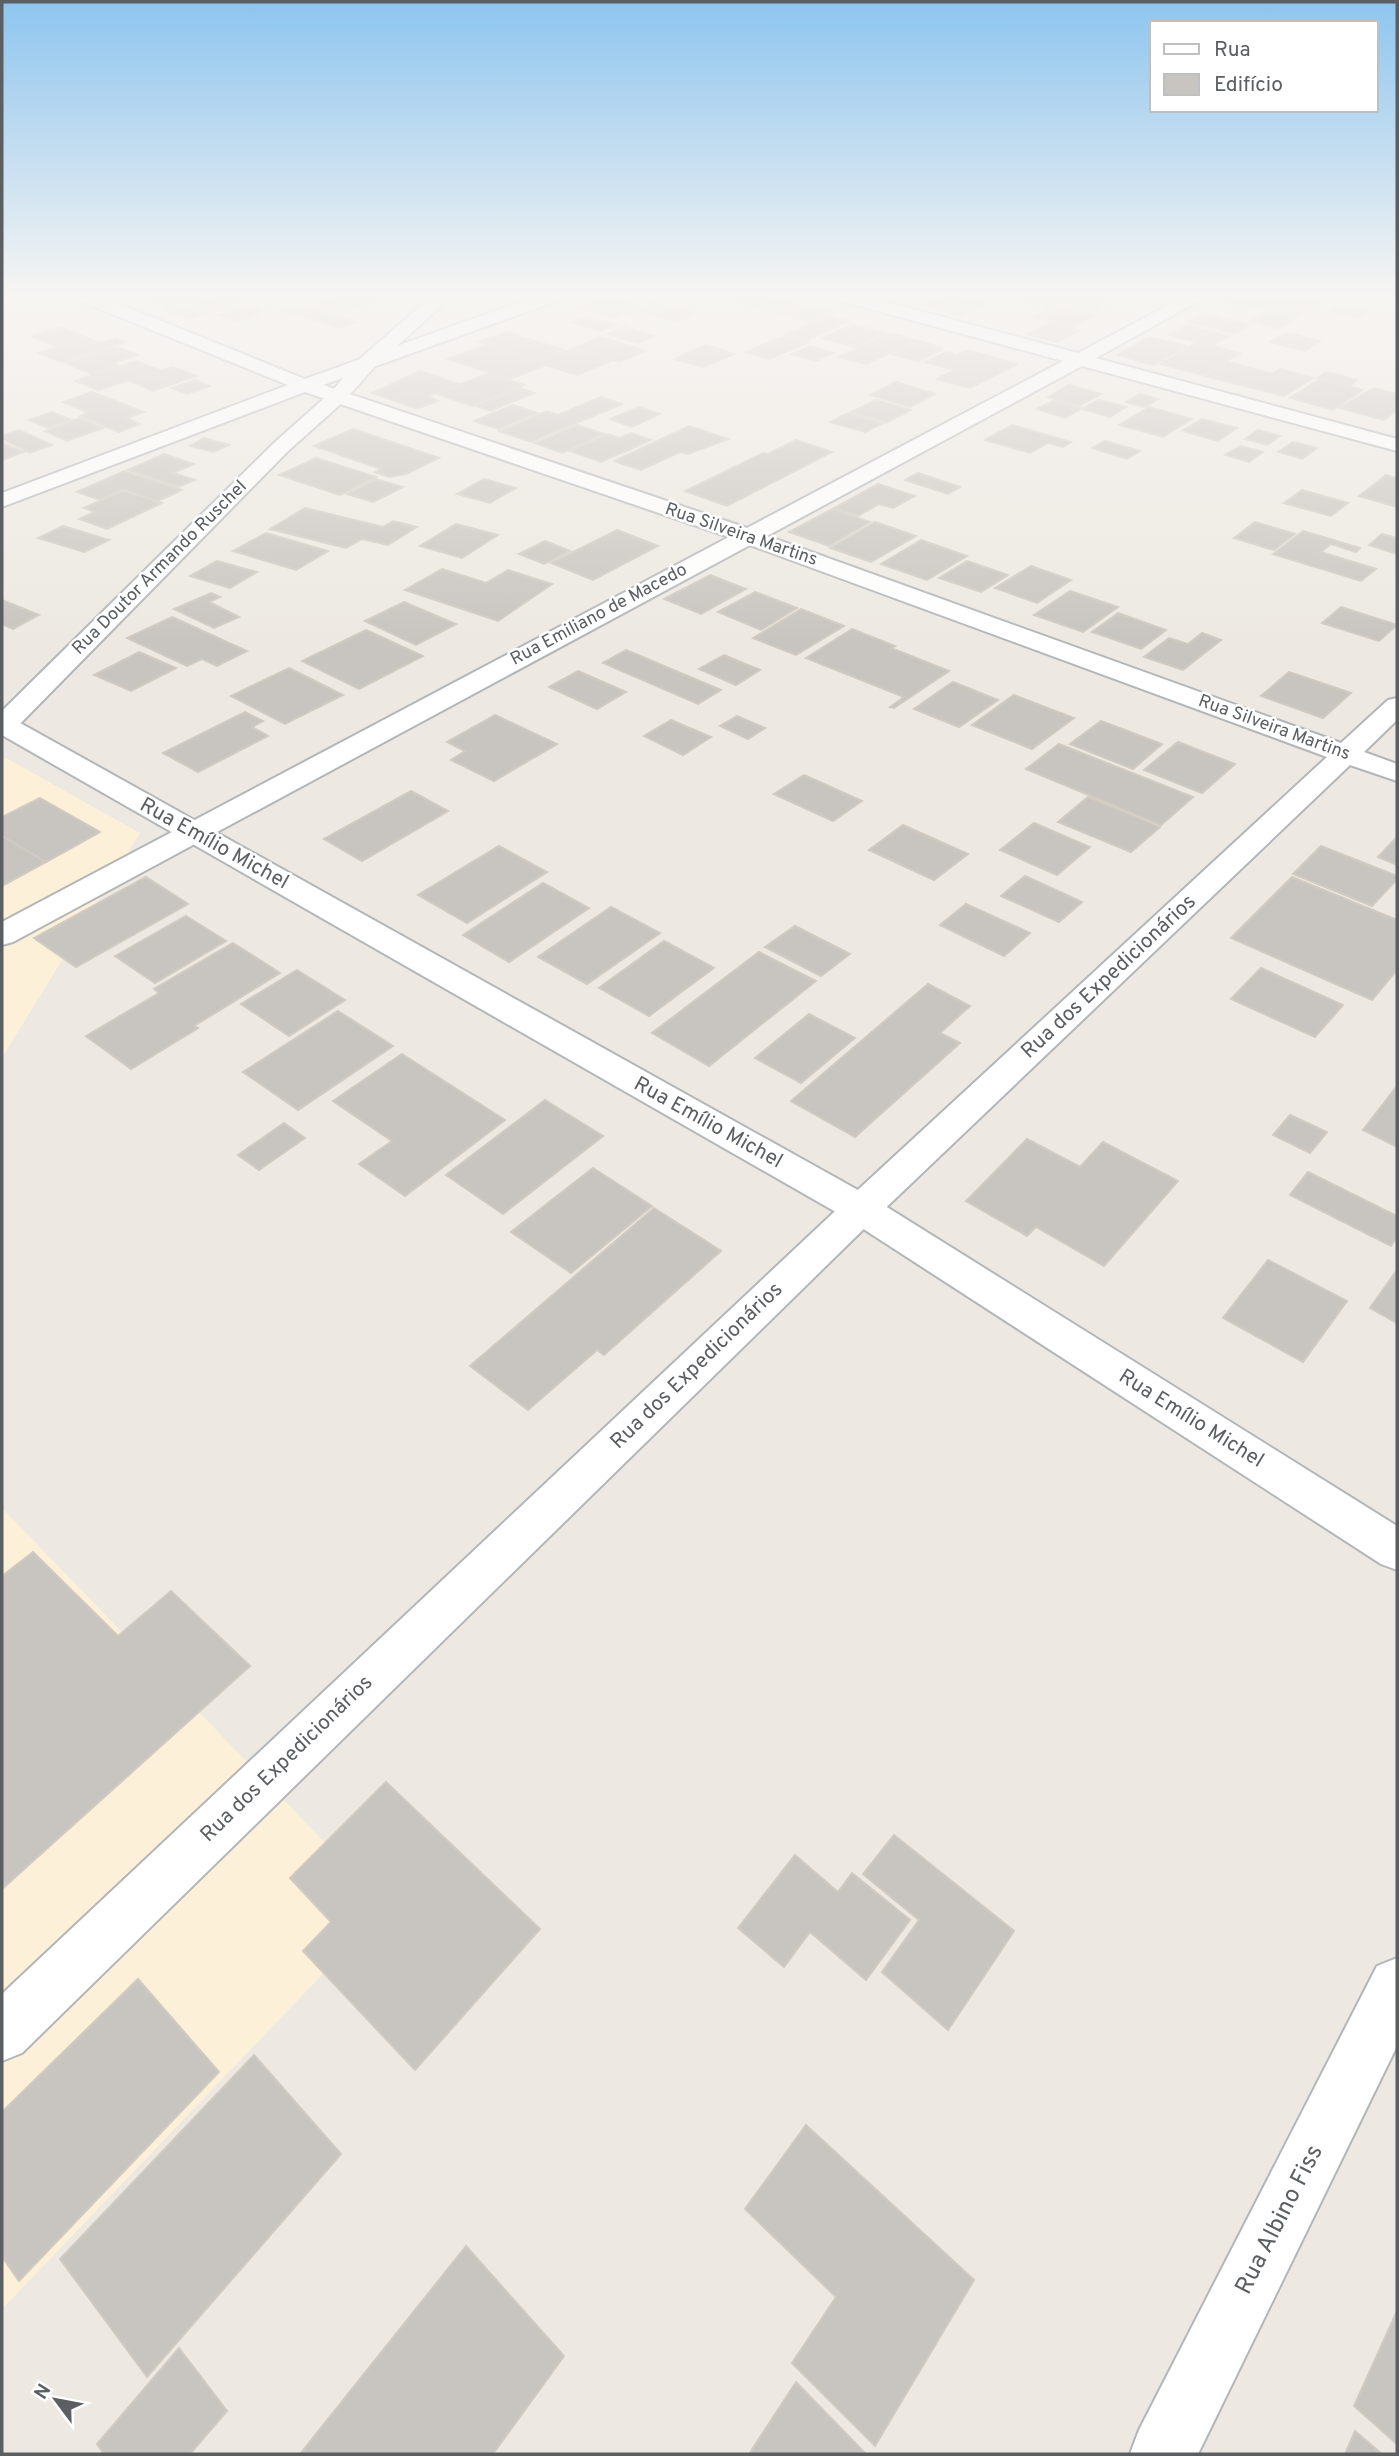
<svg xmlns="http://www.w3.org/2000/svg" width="1399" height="2456" viewBox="0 0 1399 2456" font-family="Overpass,sans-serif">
<rect width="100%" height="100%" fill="#ede9e2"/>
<g fill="#fcf0d8">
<path d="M 6,758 L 140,833 L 2,1058 L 2,762 Z"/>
<path d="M 2,1508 L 387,1907 L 2,2309 Z"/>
</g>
<g fill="#c8c4bf" stroke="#d1cac1" stroke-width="2">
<path d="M 157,297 L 194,297 L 199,299 L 170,308 L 147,300 Z"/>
<path d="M 210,297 L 240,297 L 237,298 L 246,301 L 189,319 L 166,311 Z"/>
<path d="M 334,297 L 368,297 L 378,301 L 341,313 L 314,303 Z"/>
<path d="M 605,297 L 609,297 L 643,307 L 613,318 L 577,308 Z"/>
<path d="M 719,297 L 774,297 L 832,313 L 809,322 Z"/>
<path d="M 939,297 L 964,297 L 987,303 L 961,316 L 921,305 Z"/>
<path d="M 1028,297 L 1104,297 L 1095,301 L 1109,304 L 1094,312 L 1060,303 L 1051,308 L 1022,300 Z"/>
<path d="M 1221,297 L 1261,300 L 1266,297 L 1326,299 L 1298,316 L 1215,300 Z"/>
<path d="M 653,301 L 697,314 L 677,322 L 636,310 Z"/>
<path d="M 252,304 L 266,309 L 256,312 L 260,314 L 237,321 L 218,315 Z"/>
<path d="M 301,304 L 357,322 L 339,328 L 283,310 Z"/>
<path d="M 1058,305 L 1097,315 L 1073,327 L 1034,317 Z"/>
<path d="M 1338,306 L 1366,312 L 1357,318 L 1329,311 Z"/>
<path d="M 1269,310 L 1298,317 L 1278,329 L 1249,321 Z"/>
<path d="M 1203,313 L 1251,325 L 1235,334 L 1187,322 Z"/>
<path d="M 585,316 L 616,325 L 601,331 L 571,322 Z"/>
<path d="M 828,316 L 849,321 L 807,340 L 786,334 Z"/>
<path d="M 1051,322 L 1080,330 L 1057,342 L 1027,334 Z"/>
<path d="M 852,324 L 885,333 L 855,347 L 822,338 Z"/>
<path d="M 1187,325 L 1229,336 L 1212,346 L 1169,335 Z"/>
<path d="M 60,327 L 85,337 L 56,346 L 31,336 Z"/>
<path d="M 624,327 L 654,336 L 638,343 L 608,334 Z"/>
<path d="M 506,332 L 564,350 L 538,361 L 479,342 Z"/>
<path d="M 891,333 L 943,348 L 915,341 L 866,364 L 839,357 Z"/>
<path d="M 1285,333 L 1320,341 L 1305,351 L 1270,342 Z"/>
<path d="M 786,335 L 809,342 L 769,359 L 747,352 Z"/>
<path d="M 600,337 L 646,351 L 619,362 L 574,348 Z"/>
<path d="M 1149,337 L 1186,346 L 1153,365 L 1117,355 Z"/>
<path d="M 87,338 L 100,343 L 117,338 L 126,342 L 61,362 L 39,353 Z"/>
<path d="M 1198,342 L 1240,353 L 1203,375 L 1160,364 Z"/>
<path d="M 916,343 L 941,350 L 918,361 L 892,354 Z"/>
<path d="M 485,345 L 538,362 L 572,349 L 611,361 L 577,375 L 546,365 L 510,379 L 448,359 Z"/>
<path d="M 706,345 L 734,354 L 703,367 L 675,359 Z"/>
<path d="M 810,346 L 833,353 L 816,361 L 792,354 Z"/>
<path d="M 117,347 L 137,355 L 113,363 L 118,365 L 92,374 L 66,363 Z"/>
<path d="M 967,350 L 1017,364 L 970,388 L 937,379 L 955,370 L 925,362 L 946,352 L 957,355 Z"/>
<path d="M 136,361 L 159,370 L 98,390 L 75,381 Z"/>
<path d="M 1228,362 L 1273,374 L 1280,369 L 1313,378 L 1284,396 L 1205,376 Z"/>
<path d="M 173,367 L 196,376 L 153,391 L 130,381 Z"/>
<path d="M 420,371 L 458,384 L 427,396 L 438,401 L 417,409 L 372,393 Z"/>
<path d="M 1326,372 L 1357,380 L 1349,386 L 1317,378 Z"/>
<path d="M 489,373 L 524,385 L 472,406 L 437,394 Z"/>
<path d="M 1320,379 L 1363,390 L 1333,410 L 1290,398 Z"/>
<path d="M 195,380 L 210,386 L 187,394 L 172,388 Z"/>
<path d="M 896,382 L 935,394 L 910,407 L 870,395 Z"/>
<path d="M 1069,385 L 1101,394 L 1079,406 L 1048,397 Z"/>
<path d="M 520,388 L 534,393 L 490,411 L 476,406 Z"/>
<path d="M 1374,388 L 1397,394 L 1397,410 L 1384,420 L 1339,408 Z"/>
<path d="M 92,392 L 144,412 L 127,418 L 140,424 L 119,432 L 80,416 L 89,413 L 63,402 Z"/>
<path d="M 1140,394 L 1158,399 L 1145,407 L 1126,402 Z"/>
<path d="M 601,397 L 622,404 L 531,442 L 499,431 L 547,411 L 558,415 Z"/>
<path d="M 876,400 L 911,410 L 886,423 L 851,412 Z"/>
<path d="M 1054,400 L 1082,408 L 1065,418 L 1037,409 Z"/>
<path d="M 1098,400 L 1126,407 L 1110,417 L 1082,409 Z"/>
<path d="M 513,405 L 538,413 L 498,429 L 474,421 Z"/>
<path d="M 639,407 L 660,414 L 632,427 L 610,419 Z"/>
<path d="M 1149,407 L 1192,419 L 1163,437 L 1119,425 Z"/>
<path d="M 52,412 L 71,420 L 48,428 L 29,420 Z"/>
<path d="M 848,413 L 883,423 L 865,432 L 830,422 Z"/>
<path d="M 80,418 L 103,428 L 67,441 L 45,431 Z"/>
<path d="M 1202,419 L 1237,428 L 1218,441 L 1182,431 Z"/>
<path d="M 577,425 L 604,434 L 562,453 L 535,443 Z"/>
<path d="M 1012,425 L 1071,442 L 1063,447 L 1048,443 L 1030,453 L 985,440 Z"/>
<path d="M 689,426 L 728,439 L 688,454 L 680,452 L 641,470 L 614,461 Z"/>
<path d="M 353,429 L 439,458 L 406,474 L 389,477 L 375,472 L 381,469 L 314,446 Z"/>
<path d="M 19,430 L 52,445 L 30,453 L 2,439 L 2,436 Z"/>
<path d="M 1258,430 L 1280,436 L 1267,445 L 1245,439 Z"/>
<path d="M 631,433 L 651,440 L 601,462 L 570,451 L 608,434 L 619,438 Z"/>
<path d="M 204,438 L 229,445 L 214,452 L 190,446 Z"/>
<path d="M 796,440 L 832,452 L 727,506 L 685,491 L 763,453 L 768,454 Z"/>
<path d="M 1105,441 L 1140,451 L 1127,459 L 1092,448 Z"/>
<path d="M 1293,442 L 1317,448 L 1302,459 L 1278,452 Z"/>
<path d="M 2,443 L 24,452 L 2,460 Z"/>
<path d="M 1240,446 L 1263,452 L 1249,462 L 1225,455 Z"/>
<path d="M 164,454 L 194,464 L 173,473 L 195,480 L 178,487 L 128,470 Z"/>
<path d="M 316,458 L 376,477 L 340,495 L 279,475 Z"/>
<path d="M 124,471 L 182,490 L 158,501 L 123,490 L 100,500 L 77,492 Z"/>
<path d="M 918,473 L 960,487 L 948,494 L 905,480 Z"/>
<path d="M 1386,475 L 1397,478 L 1397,507 L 1359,496 Z"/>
<path d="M 376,479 L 403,487 L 373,502 L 347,494 Z"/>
<path d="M 484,479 L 516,488 L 490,503 L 457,494 Z"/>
<path d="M 878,484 L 915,496 L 893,508 L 879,504 L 858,516 L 834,508 Z"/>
<path d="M 123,490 L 162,503 L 107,529 L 79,519 L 95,512 L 84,508 Z"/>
<path d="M 1302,490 L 1348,503 L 1331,516 L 1284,503 Z"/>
<path d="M 305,508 L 383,527 L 393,521 L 417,527 L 388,545 L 362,539 L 346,548 L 270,529 Z"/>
<path d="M 832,509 L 870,522 L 829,546 L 789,532 Z"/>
<path d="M 875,522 L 916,536 L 871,562 L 830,548 Z"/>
<path d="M 1255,522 L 1295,534 L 1274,550 L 1234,538 Z"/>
<path d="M 456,524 L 498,535 L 462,558 L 420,546 Z"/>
<path d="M 63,526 L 109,540 L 84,552 L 38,538 Z"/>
<path d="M 617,530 L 658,546 L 593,580 L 551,563 Z"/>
<path d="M 1303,531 L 1360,548 L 1356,552 L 1331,544 L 1321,552 L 1376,569 L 1361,581 L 1273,554 Z"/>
<path d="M 266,533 L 328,551 L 296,570 L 233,551 Z"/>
<path d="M 1382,534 L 1397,538 L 1397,554 L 1369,545 Z"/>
<path d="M 921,540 L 967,556 L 927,580 L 881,564 Z"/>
<path d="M 545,541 L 570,551 L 544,564 L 519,554 Z"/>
<path d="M 217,561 L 257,572 L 230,588 L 190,576 Z"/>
<path d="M 967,561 L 1008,575 L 981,592 L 939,578 Z"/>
<path d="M 1031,566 L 1071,580 L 1037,603 L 995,588 Z"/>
<path d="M 442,569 L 486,583 L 508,570 L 552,584 L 498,621 L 405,590 Z"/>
<path d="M 710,575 L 746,589 L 701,614 L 664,599 Z"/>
<path d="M 1070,591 L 1118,607 L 1083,632 L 1034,615 Z"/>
<path d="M 755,592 L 797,608 L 761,630 L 718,612 Z"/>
<path d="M 211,593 L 220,597 L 209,602 L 239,617 L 214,628 L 174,609 Z"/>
<path d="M 2,600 L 39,615 L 13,629 L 2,624 Z"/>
<path d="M 404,602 L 456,624 L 416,645 L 365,621 Z"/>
<path d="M 1341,607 L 1397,625 L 1379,641 L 1322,623 Z"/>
<path d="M 801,609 L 844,626 L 796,655 L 753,638 Z"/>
<path d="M 1118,613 L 1166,630 L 1141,649 L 1092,632 Z"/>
<path d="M 172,617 L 247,651 L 217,666 L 202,659 L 187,666 L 127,638 Z"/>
<path d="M 852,629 L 895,646 L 891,648 L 949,671 L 894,708 L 890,707 L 904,697 L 806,658 Z"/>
<path d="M 366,630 L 423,656 L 359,689 L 302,661 Z"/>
<path d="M 1202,633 L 1221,640 L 1183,670 L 1144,657 L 1169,638 L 1188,644 Z"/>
<path d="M 626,650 L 721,690 L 698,704 L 603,663 Z"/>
<path d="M 139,652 L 176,668 L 131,691 L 94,675 Z"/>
<path d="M 724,655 L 760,670 L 736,685 L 699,669 Z"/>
<path d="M 289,668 L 343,695 L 285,724 L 231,696 Z"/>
<path d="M 578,671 L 626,692 L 597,709 L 549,687 Z"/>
<path d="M 1289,672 L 1351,693 L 1323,718 L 1261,696 Z"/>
<path d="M 953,682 L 998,700 L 959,727 L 914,709 Z"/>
<path d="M 1014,695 L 1074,718 L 1032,749 L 972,725 Z"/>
<path d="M 245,712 L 263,721 L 252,727 L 268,736 L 198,772 L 163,753 Z"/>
<path d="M 495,715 L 557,744 L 494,781 L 451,760 L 465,751 L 447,742 Z"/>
<path d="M 737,716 L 765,728 L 748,739 L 720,726 Z"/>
<path d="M 671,720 L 711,737 L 683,755 L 644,736 Z"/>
<path d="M 1101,721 L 1162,744 L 1133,769 L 1070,744 Z"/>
<path d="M 1178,742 L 1235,764 L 1202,793 L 1144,770 Z"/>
<path d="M 1059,744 L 1193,797 L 1161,825 L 1026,769 Z"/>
<path d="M 804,775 L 862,801 L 833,821 L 774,794 Z"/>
<path d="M 411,791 L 448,811 L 362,861 L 324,839 Z"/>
<path d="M 1088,797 L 1160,827 L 1131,852 L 1058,822 Z"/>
<path d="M 40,798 L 100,832 L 46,862 L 2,836 L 2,817 Z"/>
<path d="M 1034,823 L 1090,847 L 1057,875 L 1000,850 Z"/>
<path d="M 903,825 L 968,854 L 934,880 L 869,850 Z"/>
<path d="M 2,836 L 46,862 L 2,886 Z"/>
<path d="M 1397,837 L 1397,865 L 1378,857 Z"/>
<path d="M 499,846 L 547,872 L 467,923 L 418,895 Z"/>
<path d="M 1321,846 L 1397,876 L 1397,879 L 1372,906 L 1293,874 Z"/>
<path d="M 1025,876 L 1082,902 L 1059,922 L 1001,896 Z"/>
<path d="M 146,877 L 188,904 L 76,967 L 34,938 Z"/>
<path d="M 1292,877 L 1397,920 L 1397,970 L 1372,1000 L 1231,938 Z"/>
<path d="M 543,883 L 589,908 L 509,962 L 463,935 Z"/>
<path d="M 966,904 L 1030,933 L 1004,956 L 940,925 Z"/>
<path d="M 611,907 L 660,933 L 587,984 L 538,957 Z"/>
<path d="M 186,916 L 226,941 L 155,983 L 115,956 Z"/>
<path d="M 795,926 L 850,954 L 821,976 L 765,947 Z"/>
<path d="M 664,941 L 714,968 L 649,1016 L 599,988 Z"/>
<path d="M 233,943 L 280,973 L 194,1026 L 198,1028 L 131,1069 L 86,1036 L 159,993 L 154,989 Z"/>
<path d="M 759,952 L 816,981 L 709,1066 L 652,1033 Z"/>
<path d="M 1261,968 L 1343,1005 L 1315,1037 L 1231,999 Z"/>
<path d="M 297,970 L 345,1000 L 289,1036 L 241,1004 Z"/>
<path d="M 928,984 L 970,1006 L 940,1033 L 960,1043 L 855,1137 L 791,1101 Z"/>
<path d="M 338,1011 L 393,1046 L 298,1110 L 243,1072 Z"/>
<path d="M 809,1014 L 855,1038 L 801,1083 L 755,1058 Z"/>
<path d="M 402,1054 L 505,1120 L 405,1196 L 359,1164 L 392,1141 L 333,1101 Z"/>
<path d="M 1397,1086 L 1397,1147 L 1363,1130 Z"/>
<path d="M 545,1100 L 603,1136 L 503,1214 L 446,1175 Z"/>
<path d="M 1290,1115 L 1327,1132 L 1310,1153 L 1273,1135 Z"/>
<path d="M 284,1123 L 305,1138 L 259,1170 L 238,1155 Z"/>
<path d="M 1027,1139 L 1080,1167 L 1103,1142 L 1178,1181 L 1104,1266 L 1036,1227 L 1027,1236 L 966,1201 Z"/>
<path d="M 593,1168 L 652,1206 L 571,1273 L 511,1232 Z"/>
<path d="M 1308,1172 L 1397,1216 L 1397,1237 L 1391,1246 L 1290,1195 Z"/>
<path d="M 654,1208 L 721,1251 L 604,1355 L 597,1350 L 528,1410 L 470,1366 Z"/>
<path d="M 1268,1260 L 1347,1301 L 1303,1362 L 1223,1318 Z"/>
<path d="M 1397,1270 L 1397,1323 L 1370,1308 Z"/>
<path d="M 33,1552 L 118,1636 L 171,1591 L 250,1666 L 2,1889 L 2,1576 Z"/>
<path d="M 386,1782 L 540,1929 L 415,2070 L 303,1951 L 331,1922 L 290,1878 Z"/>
<path d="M 894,1835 L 1014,1931 L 948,2030 L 882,1972 L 919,1920 L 863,1874 Z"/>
<path d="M 795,1855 L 838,1892 L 852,1873 L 910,1920 L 866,1980 L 810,1932 L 784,1967 L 738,1928 Z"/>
<path d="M 138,1979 L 219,2072 L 19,2281 L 2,2257 L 2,2112 Z"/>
<path d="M 254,2055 L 341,2154 L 147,2377 L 60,2259 Z"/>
<path d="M 806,2125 L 974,2280 L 875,2446 L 792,2363 L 836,2297 L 745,2209 Z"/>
<path d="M 466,2246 L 564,2356 L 493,2454 L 300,2454 Z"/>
<path d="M 1397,2311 L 1397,2444 L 1354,2406 Z"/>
<path d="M 179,2348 L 227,2411 L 190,2454 L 104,2454 L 97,2444 Z"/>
<path d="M 796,2382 L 866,2454 L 749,2454 Z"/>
<path d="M 1355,2431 L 1382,2454 L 1345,2454 Z"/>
</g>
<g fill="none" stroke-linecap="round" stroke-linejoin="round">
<g stroke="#b3b6b9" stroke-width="4">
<g id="minor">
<path d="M 77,297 L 102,297 L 305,379 L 534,297 L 560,297 L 557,301 L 323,385 L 747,528 L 1063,361 L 841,301 L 838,297 L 867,297 L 1078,353 L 1184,297 L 1206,297 L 1096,358 L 1397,439 L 1397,451 L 1082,366 L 767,536 L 1341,743 L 1388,700 L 1397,698 L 1397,720 L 1364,752 L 1397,764 L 1397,781 L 1350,765 L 874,1219 L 22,2053 L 2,2061 L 2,1994 L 848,1199 L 1327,757 L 750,545 L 13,942 L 2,945 L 2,922 L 729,537 L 305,392 L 2,507 L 2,493 L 288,385 L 80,301 Z"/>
<path d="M 1397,1958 L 1397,2046 L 1198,2454 L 1130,2454 L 1139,2430 L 1377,1966 Z"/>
</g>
</g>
<g stroke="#b3b6b9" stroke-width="4">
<path id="tertiary" d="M 2,717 L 13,719 L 874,1199 L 1397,1526 L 1397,1570 L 1381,1564 L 848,1219 L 2,735 Z"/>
</g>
<g stroke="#b2b6b9" stroke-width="4">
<path id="secondary" d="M 431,297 L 451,297 L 376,365 L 344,401 L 288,451 L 12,732 L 2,734 L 2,711 L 274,443 L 330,393 L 362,357 Z"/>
</g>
<use href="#minor" fill="#fff" fill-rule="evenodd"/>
<use href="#tertiary" fill="#fff" fill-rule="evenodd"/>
<use href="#secondary" fill="#fff" fill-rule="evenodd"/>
</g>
<linearGradient id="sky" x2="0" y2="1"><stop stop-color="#8dc5ef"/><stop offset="0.46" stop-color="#f7f5f2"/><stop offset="1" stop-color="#f7f5f2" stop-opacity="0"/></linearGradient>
<rect width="1399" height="641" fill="url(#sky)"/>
<g text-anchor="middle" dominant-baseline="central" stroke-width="5" stroke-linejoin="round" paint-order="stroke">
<g font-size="18" fill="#5b5f62" stroke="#fff">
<text transform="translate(741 535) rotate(19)">Rua Silveira Martins</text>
<text transform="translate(160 568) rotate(-45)">Rua Doutor Armando Ruschel</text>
<text transform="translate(599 615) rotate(-28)">Rua Emiliano de Macedo</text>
<text transform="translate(1274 728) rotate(20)">Rua Silveira Martins</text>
</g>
<g font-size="21" fill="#5b5f62" stroke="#fff">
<text transform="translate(214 844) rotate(29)">Rua Emílio Michel</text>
<text transform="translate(1109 977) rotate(-43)">Rua dos Expedicionários</text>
<text transform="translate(708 1123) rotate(29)">Rua Emílio Michel</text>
<text transform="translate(697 1366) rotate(-44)">Rua dos Expedicionários</text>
<text transform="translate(1191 1419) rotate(32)">Rua Emílio Michel</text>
<text transform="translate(287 1759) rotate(-44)">Rua dos Expedicionários</text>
</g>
<g font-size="24" fill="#5b5f62" stroke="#fff">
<text transform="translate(1280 2220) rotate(-63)">Rua Albino Fiss</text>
</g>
</g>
<rect width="1399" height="2456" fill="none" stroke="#5b5f62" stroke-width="7"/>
<rect x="1150" y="21" width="228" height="91" fill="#ffffff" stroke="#bdbfc0" stroke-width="2"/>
<rect x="1164" y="44" width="35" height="10" fill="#ffffff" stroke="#bdbfc0" stroke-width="2"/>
<text x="1214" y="56" font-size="21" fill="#5b5f62">Rua</text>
<rect x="1164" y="74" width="35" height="21" fill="#c8c4bf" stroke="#bdbfc0" stroke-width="2"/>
<text x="1214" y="91" font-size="21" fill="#5b5f62">Edifício</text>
<g transform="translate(56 2400) rotate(302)" stroke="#ffffff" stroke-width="5" paint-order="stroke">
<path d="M0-5L12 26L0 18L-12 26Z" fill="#5b5f62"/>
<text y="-10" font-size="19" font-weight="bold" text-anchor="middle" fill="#5b5f62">N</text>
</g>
</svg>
